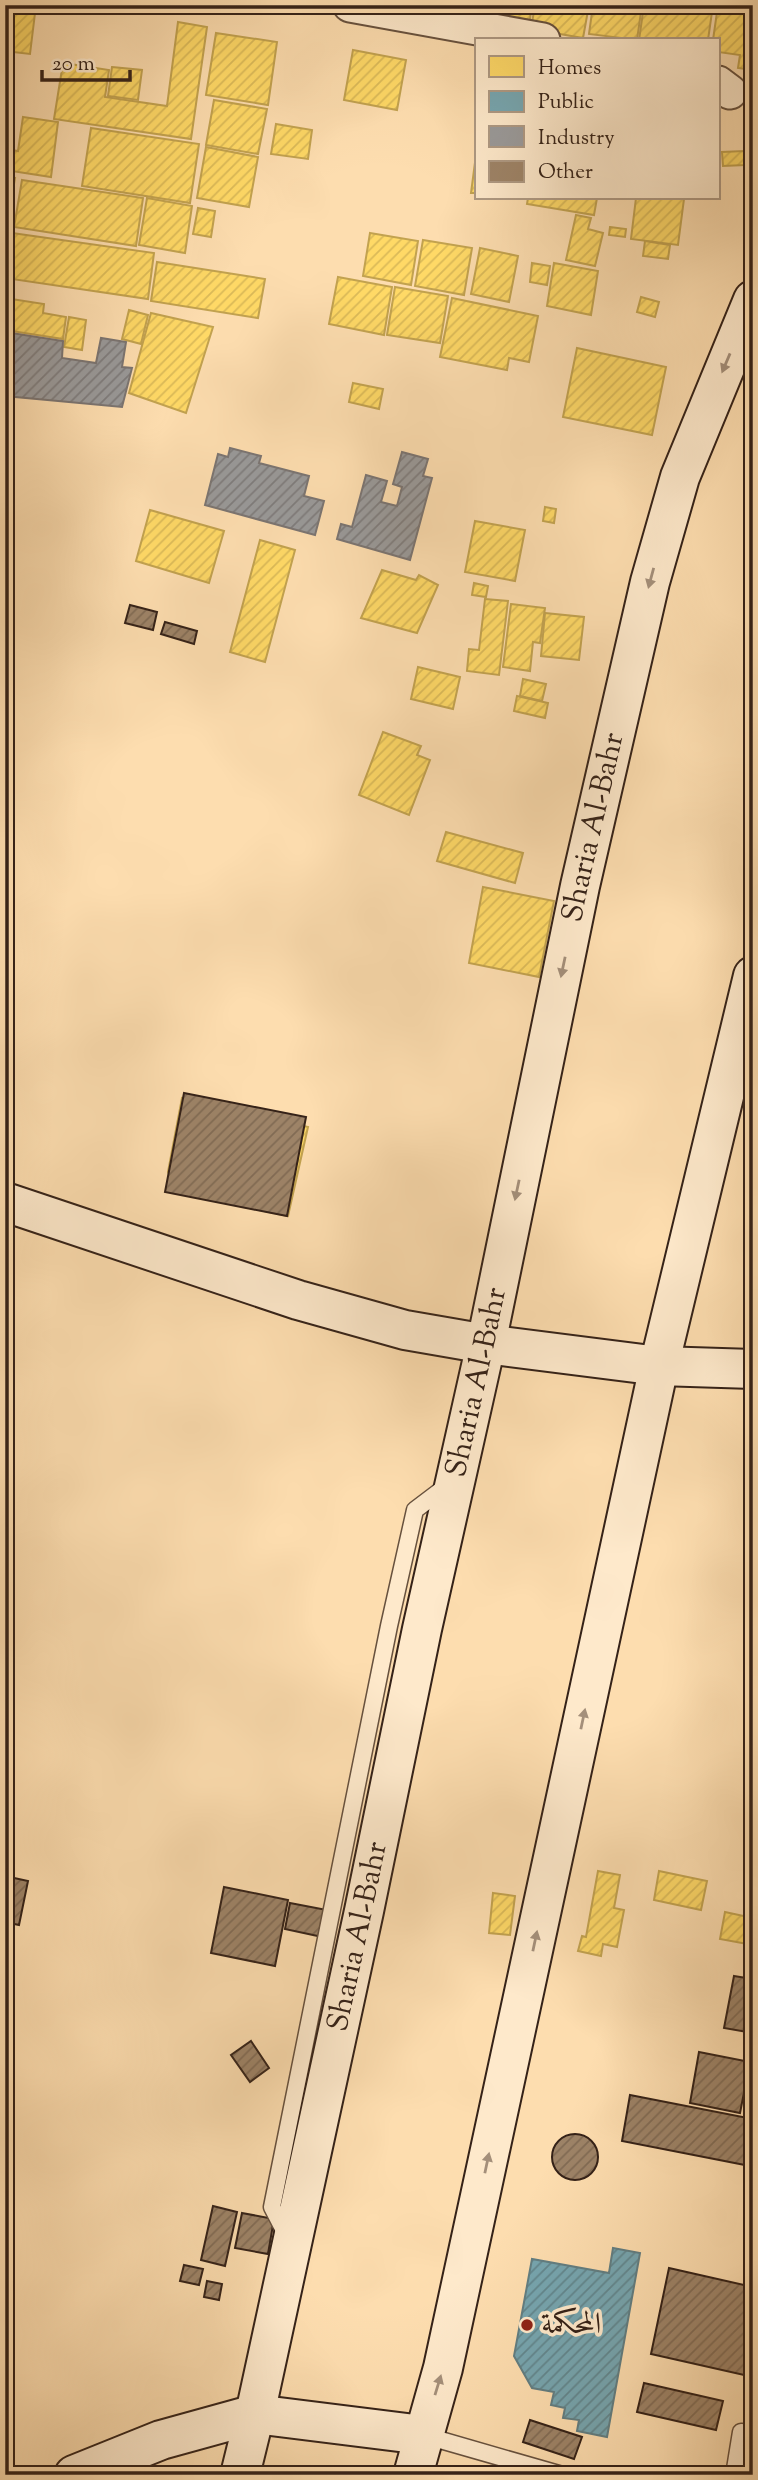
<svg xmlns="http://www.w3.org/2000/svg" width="758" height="2480" viewBox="0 0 758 2480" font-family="'Sorts Mill Goudy',Amiri,serif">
<defs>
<pattern id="homes-hatch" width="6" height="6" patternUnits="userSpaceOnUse" patternTransform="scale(1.75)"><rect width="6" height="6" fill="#ffd966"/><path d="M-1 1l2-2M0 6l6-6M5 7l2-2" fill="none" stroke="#dbba58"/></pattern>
<pattern id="public-hatch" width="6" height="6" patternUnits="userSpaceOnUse" patternTransform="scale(1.75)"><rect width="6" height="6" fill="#76a5af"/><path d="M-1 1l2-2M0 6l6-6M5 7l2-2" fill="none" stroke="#62868d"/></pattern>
<pattern id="industry-hatch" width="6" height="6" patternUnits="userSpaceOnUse" patternTransform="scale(1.75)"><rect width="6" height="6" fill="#999"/><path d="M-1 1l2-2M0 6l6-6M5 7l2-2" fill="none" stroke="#7e7c7c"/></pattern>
<pattern id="building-hatch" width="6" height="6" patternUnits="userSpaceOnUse" patternTransform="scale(1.75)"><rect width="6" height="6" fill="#9d8367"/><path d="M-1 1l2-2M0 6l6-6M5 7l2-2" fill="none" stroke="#816b54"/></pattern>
</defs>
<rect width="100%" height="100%" fill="#fdddaf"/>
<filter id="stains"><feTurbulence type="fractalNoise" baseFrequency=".00286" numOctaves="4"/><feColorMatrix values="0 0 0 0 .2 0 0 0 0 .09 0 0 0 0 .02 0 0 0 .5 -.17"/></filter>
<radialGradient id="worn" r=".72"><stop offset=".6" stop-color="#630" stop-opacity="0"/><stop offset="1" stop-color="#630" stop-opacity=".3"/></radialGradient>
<g fill="url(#homes-hatch)" stroke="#c2a24f" stroke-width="2">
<path d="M 5,5 L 36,5 L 30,54 L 5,51 Z"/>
<path d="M 443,5 L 532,5 L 529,26 Z"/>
<path d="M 535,5 L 589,5 L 583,38 L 531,29 Z"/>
<path d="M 593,5 L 642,5 L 637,40 L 589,34 Z"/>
<path d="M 644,5 L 713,5 L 708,40 L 639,40 Z"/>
<path d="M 718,5 L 753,5 L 753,70 L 738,68 L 740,55 L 718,52 L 718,40 L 713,40 Z"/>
<path d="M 178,22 L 207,27 L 191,139 L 54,119 L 63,63 L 109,70 L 105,97 L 167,106 Z"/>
<path d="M 216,33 L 277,42 L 268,105 L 206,95 Z"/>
<path d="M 353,50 L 406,60 L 397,110 L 344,100 Z"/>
<path d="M 112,67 L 142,70 L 138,100 L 108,96 Z"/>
<path d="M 214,100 L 267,109 L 258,154 L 206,145 Z"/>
<path d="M 23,117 L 58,122 L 51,177 L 5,170 L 5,149 L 18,151 Z"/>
<path d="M 276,124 L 312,130 L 308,159 L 271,154 Z"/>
<path d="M 91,128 L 199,144 L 190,203 L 82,186 Z"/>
<path d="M 206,147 L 258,157 L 249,207 L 197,198 Z"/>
<path d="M 744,151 L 745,165 L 723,166 L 722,152 Z"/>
<path d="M 476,155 L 476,193 L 471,193 Z"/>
<path d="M 5,177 L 15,178 L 7,227 L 5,227 Z"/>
<path d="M 22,180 L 143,198 L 136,246 L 14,227 Z"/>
<path d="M 147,198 L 192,206 L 185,253 L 139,245 Z"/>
<path d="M 528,198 L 597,198 L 594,215 L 527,204 Z"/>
<path d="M 636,198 L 684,199 L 678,245 L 631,239 Z"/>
<path d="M 198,208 L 215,211 L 211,237 L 193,234 Z"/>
<path d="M 576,215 L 591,218 L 588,229 L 603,233 L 595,266 L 566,260 Z"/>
<path d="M 610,227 L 626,229 L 625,237 L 609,235 Z"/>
<path d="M 5,232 L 154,253 L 148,299 L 5,278 Z"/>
<path d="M 370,233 L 418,241 L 411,285 L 363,276 Z"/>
<path d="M 423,240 L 472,248 L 464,295 L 415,286 Z"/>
<path d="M 645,241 L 670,245 L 668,259 L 643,256 Z"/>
<path d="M 480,248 L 518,256 L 509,302 L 471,294 Z"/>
<path d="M 157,262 L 265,279 L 258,318 L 151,301 Z"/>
<path d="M 532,263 L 550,266 L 547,285 L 530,282 Z"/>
<path d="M 554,263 L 598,271 L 591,315 L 547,306 Z"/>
<path d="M 338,277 L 392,287 L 384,335 L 329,324 Z"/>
<path d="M 395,287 L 448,296 L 440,343 L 387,335 Z"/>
<path d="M 641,297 L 659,302 L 655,317 L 637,312 Z"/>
<path d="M 5,298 L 44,304 L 43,313 L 66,317 L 63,339 L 5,330 Z"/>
<path d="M 452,298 L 538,316 L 529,362 L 509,358 L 507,370 L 440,357 Z"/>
<path d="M 129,310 L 148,315 L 141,344 L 122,339 Z"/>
<path d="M 151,313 L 213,327 L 186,413 L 129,393 Z"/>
<path d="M 69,317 L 86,320 L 82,350 L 64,347 Z"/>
<path d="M 577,348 L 666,367 L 652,435 L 563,417 Z"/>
<path d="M 353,383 L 383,389 L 379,409 L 349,402 Z"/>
<path d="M 545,507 L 556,509 L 554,523 L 543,521 Z"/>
<path d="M 150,510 L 224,531 L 209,583 L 136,561 Z"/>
<path d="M 475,521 L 525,530 L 515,581 L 465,572 Z"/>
<path d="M 260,540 L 295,550 L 265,662 L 230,652 Z"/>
<path d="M 382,570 L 416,580 L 419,575 L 438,585 L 417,633 L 361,618 Z"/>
<path d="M 474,583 L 488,586 L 486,597 L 472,595 Z"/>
<path d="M 485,599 L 508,601 L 499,675 L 467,671 L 469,649 L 479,650 Z"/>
<path d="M 511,604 L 545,608 L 540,643 L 533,642 L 530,671 L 503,667 Z"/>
<path d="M 545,613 L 584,617 L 579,660 L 541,656 Z"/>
<path d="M 418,667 L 460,677 L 453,709 L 411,699 Z"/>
<path d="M 523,679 L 546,684 L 542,701 L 520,696 Z"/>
<path d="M 517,696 L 548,703 L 545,718 L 514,711 Z"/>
<path d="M 383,732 L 421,746 L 417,755 L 430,760 L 409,815 L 359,795 Z"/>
<path d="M 446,832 L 523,853 L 515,883 L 437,861 Z"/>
<path d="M 483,887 L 554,901 L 539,977 L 469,963 Z"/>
<path d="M 182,1098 L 308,1127 L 288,1216 L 176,1193 L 168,1172 Z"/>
<path d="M 598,1871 L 620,1875 L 614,1908 L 624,1910 L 617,1947 L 603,1944 L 601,1956 L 578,1951 L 582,1936 L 586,1937 Z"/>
<path d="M 659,1871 L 707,1881 L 701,1910 L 654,1900 Z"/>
<path d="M 493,1893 L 515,1896 L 510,1935 L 489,1933 Z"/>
<path d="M 725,1912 L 753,1918 L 753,1945 L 720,1939 Z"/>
</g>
<path fill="url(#public-hatch)" stroke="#627e82" stroke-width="2" d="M 613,2248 L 640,2253 L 607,2437 L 577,2431 L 579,2420 L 563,2418 L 565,2408 L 551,2405 L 554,2392 L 532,2388 L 514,2356 L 532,2259 L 609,2273 Z"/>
<g fill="url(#industry-hatch)" stroke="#7b7572" stroke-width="2">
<path d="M 5,332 L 63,341 L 62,358 L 96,363 L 101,338 L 126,342 L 122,367 L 132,368 L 122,407 L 5,396 Z"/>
<path d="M 230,448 L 261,456 L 259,463 L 309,476 L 304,496 L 324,501 L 315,535 L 205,505 L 218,454 L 228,457 Z"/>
<path d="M 402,452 L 428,459 L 423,476 L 432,478 L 410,560 L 337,539 L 341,524 L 352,527 L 366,475 L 387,481 L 381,502 L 397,506 L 402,487 L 393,484 Z"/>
</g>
<g fill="url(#building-hatch)" stroke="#352218" stroke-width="2">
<path d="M 130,605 L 157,612 L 153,630 L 125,623 Z"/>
<path d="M 165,622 L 197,631 L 194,644 L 161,634 Z"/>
<path d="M 184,1093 L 306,1117 L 287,1216 L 165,1192 Z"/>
<path d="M 5,1876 L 28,1881 L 19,1925 L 5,1922 Z"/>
<path d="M 224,1887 L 288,1900 L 275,1966 L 211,1953 Z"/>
<path d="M 290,1903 L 332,1911 L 327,1938 L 285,1929 Z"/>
<path d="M 734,1976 L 753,1979 L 753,2033 L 724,2028 Z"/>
<path d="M 251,2041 L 269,2068 L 250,2082 L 231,2055 Z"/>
<path d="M 699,2052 L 750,2062 L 740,2113 L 690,2103 Z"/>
<path d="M 630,2095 L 753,2119 L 750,2166 L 622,2141 Z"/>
<circle cx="575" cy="2157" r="23"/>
<path d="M 213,2206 L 237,2212 L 225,2266 L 201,2260 Z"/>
<path d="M 242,2213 L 274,2219 L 268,2254 L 235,2248 Z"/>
<path d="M 184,2265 L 203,2269 L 199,2285 L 180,2281 Z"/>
<path d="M 669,2268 L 753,2287 L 753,2377 L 651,2354 Z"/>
<path d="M 207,2281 L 222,2284 L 219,2300 L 204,2297 Z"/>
<path d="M 644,2383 L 723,2401 L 716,2430 L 637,2412 Z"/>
<path d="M 530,2420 L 582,2437 L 574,2459 L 523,2442 Z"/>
</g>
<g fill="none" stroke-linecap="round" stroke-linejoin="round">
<g stroke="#67513e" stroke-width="19">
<g id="lane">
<path d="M 287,2236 L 272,2207 L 389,1626 L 415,1510 L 448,1485"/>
<path d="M 423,2435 L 562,2475"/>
<path d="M 734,2475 L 741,2432"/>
</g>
</g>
<g stroke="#67513e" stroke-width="37">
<g id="street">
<path d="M 350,5 L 543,40"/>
<path d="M 718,83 L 730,92"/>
</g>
</g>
<g stroke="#352218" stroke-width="42">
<g id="secondary">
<path d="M 5,1202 L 298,1300 L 405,1330 L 486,1344 L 659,1366 L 753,1369"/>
<path d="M 74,2475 L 161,2440 L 255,2414 L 423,2435"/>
<path id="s1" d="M 240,2475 L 255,2414 L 364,1911 L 422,1629 L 486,1344 L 580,886 L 650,582 L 680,477 L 753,300"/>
<path d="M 413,2475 L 443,2368 L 659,1366 L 753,976"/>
</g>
</g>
<use href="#lane" stroke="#fee9cb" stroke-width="16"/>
<use href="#street" stroke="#fee9cb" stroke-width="33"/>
<use href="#secondary" stroke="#fee9cb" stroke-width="38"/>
</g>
<defs><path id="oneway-solid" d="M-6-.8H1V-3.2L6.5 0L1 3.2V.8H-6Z" transform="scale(1.75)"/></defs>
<g fill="#a48f7a">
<use href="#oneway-solid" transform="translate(726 363) rotate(113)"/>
<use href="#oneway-solid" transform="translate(651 578) rotate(105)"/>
<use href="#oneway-solid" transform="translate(563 967) rotate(102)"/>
<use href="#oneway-solid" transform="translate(517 1190) rotate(102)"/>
<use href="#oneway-solid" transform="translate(583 1719) rotate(-78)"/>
<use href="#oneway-solid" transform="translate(535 1941) rotate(-78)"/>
<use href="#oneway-solid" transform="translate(487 2163) rotate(-78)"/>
<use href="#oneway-solid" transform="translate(438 2385) rotate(-73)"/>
</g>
<circle fill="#8f2418" stroke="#fee9cb" stroke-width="2.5" cx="527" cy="2325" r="7"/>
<g text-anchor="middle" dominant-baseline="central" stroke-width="7" stroke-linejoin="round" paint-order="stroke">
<g font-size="30" fill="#352218" stroke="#fee9cb">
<text stroke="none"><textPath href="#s1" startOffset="1685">Sharia Al-Bahr</textPath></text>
<text stroke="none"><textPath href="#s1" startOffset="1118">Sharia Al-Bahr</textPath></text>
<text stroke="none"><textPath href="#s1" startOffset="551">Sharia Al-Bahr</textPath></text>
</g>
<g font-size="30" fill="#352218" stroke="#fee9cb" text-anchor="start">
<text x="541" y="2325">المحكمة</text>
</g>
</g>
<rect width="758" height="2480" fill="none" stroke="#fdddaf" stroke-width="28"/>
<rect x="7" y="7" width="744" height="2466" fill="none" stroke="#352218" stroke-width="3.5"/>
<rect x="14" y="14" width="730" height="2452" fill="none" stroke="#352218" stroke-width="2"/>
<rect x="475" y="38" width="245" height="161" fill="#fee9cb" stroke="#ae9983" stroke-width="2"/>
<rect x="489" y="56" width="35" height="21" fill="#ffd966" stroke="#ae9983" stroke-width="2"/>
<text x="538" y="74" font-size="21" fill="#352218">Homes</text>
<rect x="489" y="91" width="35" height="21" fill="#76a5af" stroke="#ae9983" stroke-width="2"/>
<text x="538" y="108" font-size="21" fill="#352218">Public</text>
<rect x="489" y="126" width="35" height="21" fill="#999999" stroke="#ae9983" stroke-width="2"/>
<text x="538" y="144" font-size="21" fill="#352218">Industry</text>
<rect x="489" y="161" width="35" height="21" fill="#9d8367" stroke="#ae9983" stroke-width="2"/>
<text x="538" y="178" font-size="21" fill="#352218">Other</text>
<path d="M42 70v10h88v-10" fill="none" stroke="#352218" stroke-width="3.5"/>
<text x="52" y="70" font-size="21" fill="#352218" stroke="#fee9cb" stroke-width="5" paint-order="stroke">20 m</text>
<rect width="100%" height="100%" filter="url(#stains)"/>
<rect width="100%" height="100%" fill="url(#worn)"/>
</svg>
